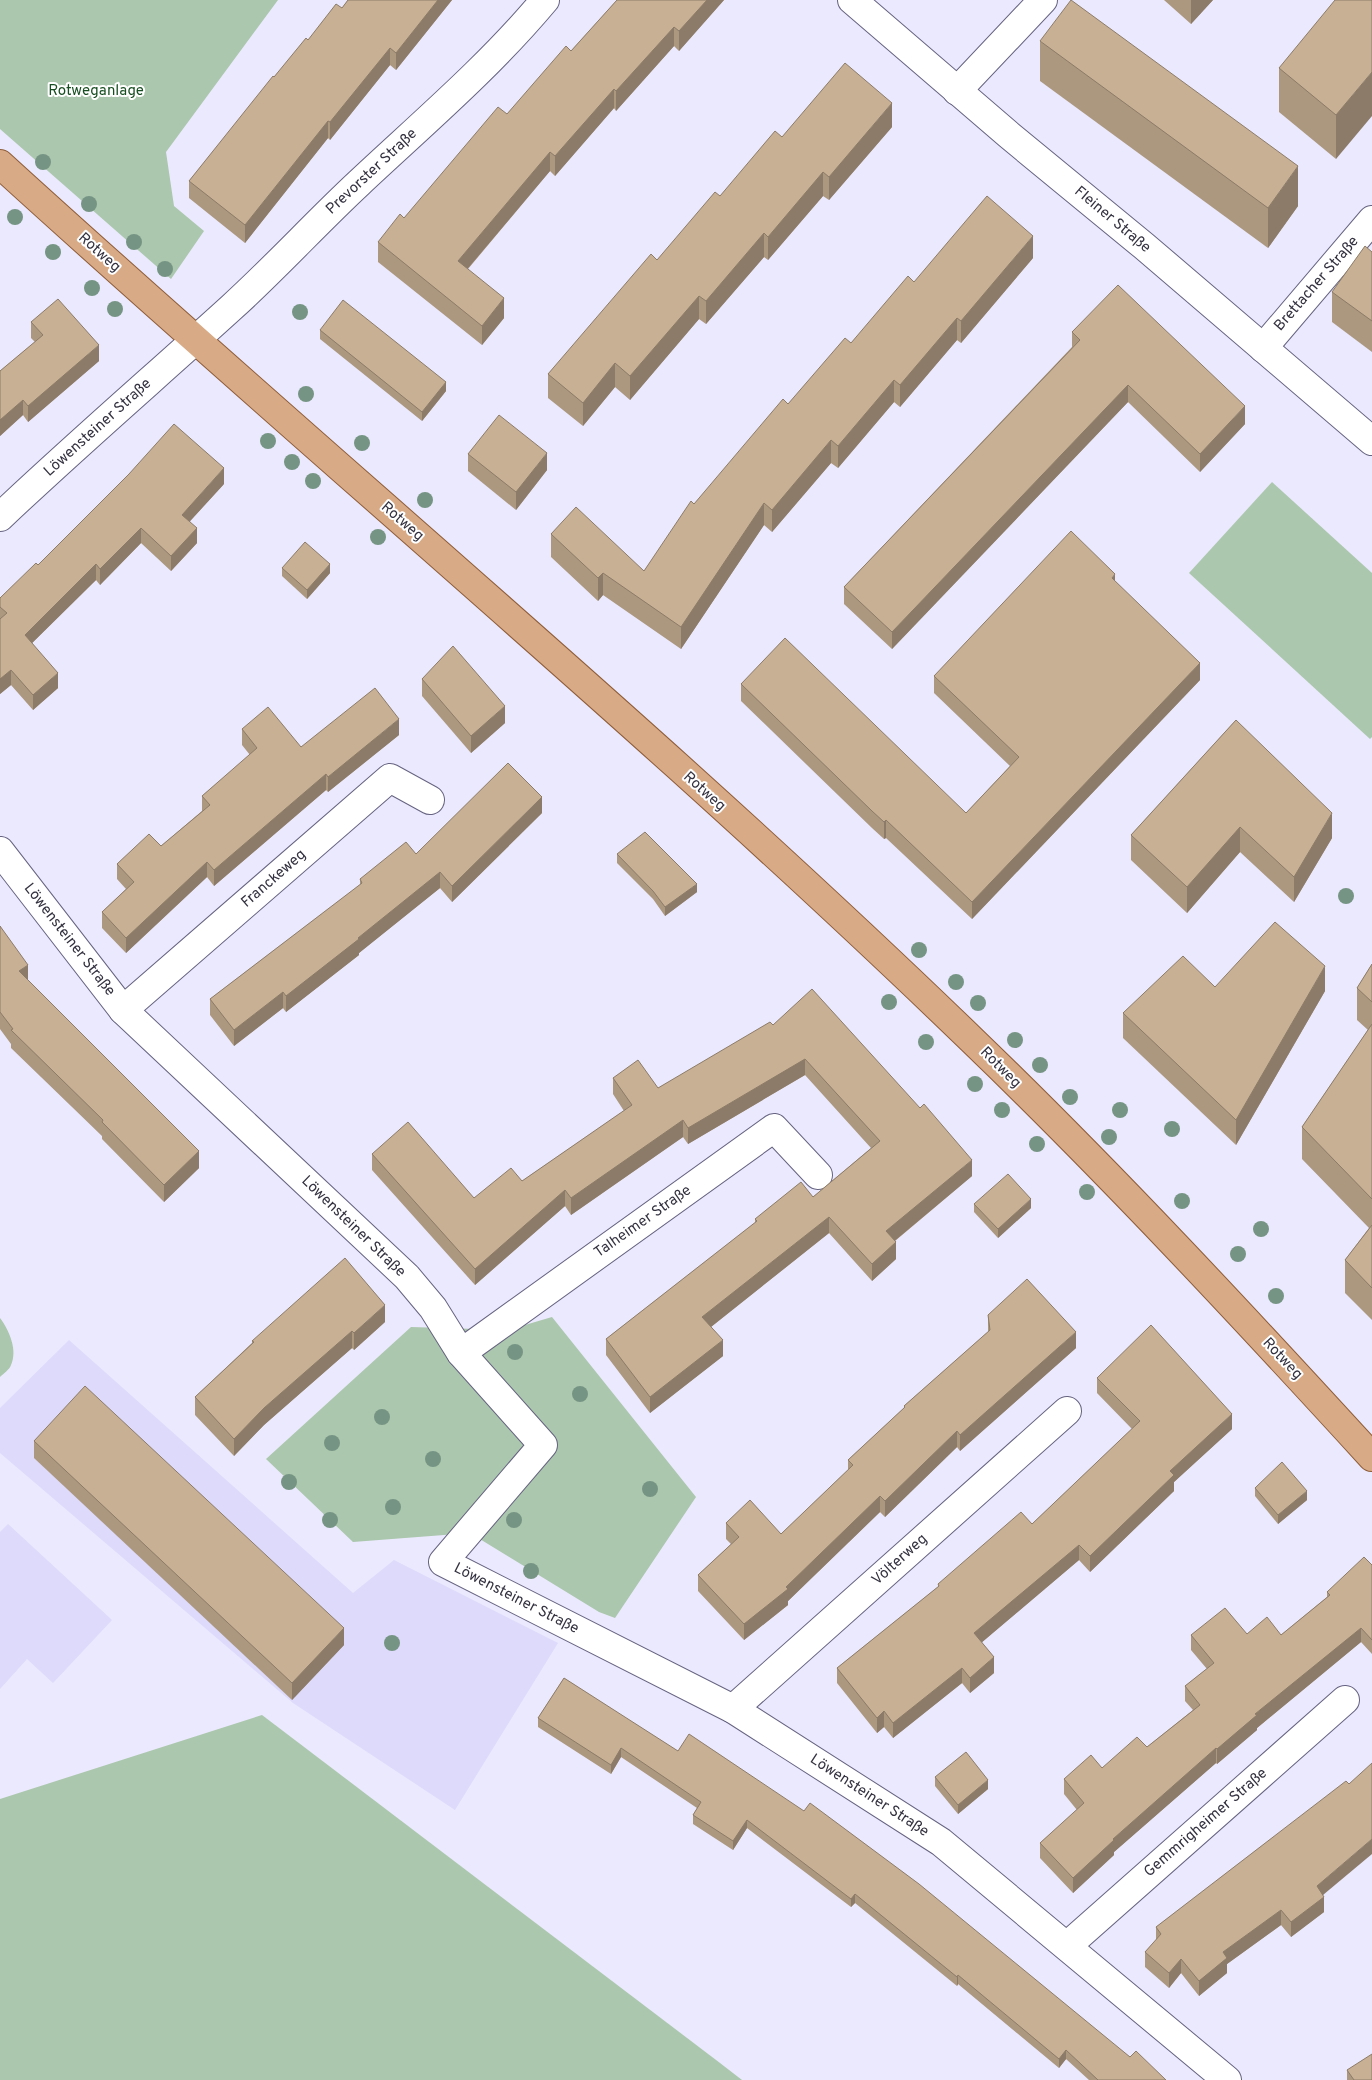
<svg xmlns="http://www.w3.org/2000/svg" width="1372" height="2080" viewBox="0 0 1372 2080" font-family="Overpass,sans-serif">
<rect width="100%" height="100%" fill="#ebe9fe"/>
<g fill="#dddafb">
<path d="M 69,1340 L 353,1593 L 394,1560 L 558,1643 L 455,1810 L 293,1703 L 0,1453 L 0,1408 Z"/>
<path d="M 8,1524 L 112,1620 L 53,1683 L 27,1659 L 0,1689 L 0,1532 Z"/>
</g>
<g fill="#abc7ad">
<path d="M 0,0 L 278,0 L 166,152 L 174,206 L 204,231 L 171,279 L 0,129 Z"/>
<path d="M 1272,482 L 1372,573 L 1372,737 L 1370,739 L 1189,573 Z"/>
<path d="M 552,1317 L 696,1497 L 615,1618 L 599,1612 L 470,1533 L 353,1542 L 266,1459 L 411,1327 L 508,1330 Z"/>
<path d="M 0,1318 C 9,1330 18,1350 11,1365 C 10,1369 3,1374 0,1377 Z"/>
<path d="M 262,1715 L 720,2063 L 742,2080 L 0,2080 L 0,1799 Z"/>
</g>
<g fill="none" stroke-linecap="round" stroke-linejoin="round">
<g stroke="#666381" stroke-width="30">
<g id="minor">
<path d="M 852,0 L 1009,135 L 1144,246 L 1372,441"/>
<path d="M 957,91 L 1043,0"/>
<path d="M 1263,348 L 1372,220"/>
<path d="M 0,517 C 76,445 155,377 232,307 C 276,267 316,223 359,183 C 423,123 489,67 545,0"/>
<path d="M 0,851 L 123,1010 L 407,1277 L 433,1308 L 461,1353 L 543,1445 L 443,1562 L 733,1709 L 941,1842 L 1227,2080"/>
<path d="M 123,1010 L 390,778 L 430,800"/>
<path d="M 461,1353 L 774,1128 L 818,1175"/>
<path d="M 733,1709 L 1067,1411"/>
<path d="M 1067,1946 L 1345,1700"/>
</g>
</g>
<g stroke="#8e5c38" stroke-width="30">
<path id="major" d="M 0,164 C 322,458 658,736 972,1040 C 1110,1173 1242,1315 1372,1457"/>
</g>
<use href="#minor" stroke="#fff" stroke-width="28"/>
<use href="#major" stroke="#d8aa85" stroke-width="28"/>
</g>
<g fill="#769484">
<circle cx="43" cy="162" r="8"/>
<circle cx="89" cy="204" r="8"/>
<circle cx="15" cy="217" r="8"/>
<circle cx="134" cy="242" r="8"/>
<circle cx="53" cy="252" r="8"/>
<circle cx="165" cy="269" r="8"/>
<circle cx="92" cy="288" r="8"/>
<circle cx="115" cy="309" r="8"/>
<circle cx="300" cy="312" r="8"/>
<circle cx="306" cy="394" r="8"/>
<circle cx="268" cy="441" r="8"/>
<circle cx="362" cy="443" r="8"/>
<circle cx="292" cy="462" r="8"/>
<circle cx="313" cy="481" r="8"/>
<circle cx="425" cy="500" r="8"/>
<circle cx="378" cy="537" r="8"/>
<circle cx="1346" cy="896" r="8"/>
<circle cx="919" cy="950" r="8"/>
<circle cx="956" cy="982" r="8"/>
<circle cx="889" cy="1002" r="8"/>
<circle cx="978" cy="1003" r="8"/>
<circle cx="1015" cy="1040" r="8"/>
<circle cx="926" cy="1042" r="8"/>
<circle cx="1040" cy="1065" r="8"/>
<circle cx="975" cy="1084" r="8"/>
<circle cx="1070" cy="1097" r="8"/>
<circle cx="1002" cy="1110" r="8"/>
<circle cx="1120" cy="1110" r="8"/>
<circle cx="1172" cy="1129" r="8"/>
<circle cx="1109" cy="1137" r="8"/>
<circle cx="1037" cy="1144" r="8"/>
<circle cx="1087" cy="1192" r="8"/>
<circle cx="1182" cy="1201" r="8"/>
<circle cx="1261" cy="1229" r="8"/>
<circle cx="1238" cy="1254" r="8"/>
<circle cx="1276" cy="1296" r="8"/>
<circle cx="515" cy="1352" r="8"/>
<circle cx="580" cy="1394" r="8"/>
<circle cx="382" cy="1417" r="8"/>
<circle cx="332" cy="1443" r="8"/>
<circle cx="433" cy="1459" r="8"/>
<circle cx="289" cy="1482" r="8"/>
<circle cx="650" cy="1489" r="8"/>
<circle cx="393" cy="1507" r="8"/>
<circle cx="330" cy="1520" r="8"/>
<circle cx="514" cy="1520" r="8"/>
<circle cx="531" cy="1571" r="8"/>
<circle cx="392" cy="1643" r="8"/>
</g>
<g fill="#ac977f">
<path d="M 348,0 L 452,0 L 396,70 L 390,65 L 330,140 L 328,138 L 245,243 L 189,198 L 189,181 L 274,77 L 308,40 L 342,8 Z"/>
<path d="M 617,0 L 724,0 L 679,51 L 674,46 L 616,111 L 614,108 L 555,176 L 550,171 L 468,269 L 504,318 L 482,345 L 378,262 L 378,242 L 404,218 L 507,114 L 571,51 Z"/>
<path d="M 1164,0 L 1213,0 L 1191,24 Z"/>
<path d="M 1372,0 L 1336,159 L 1279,112 L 1279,68 Z"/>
<path d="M 1040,41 L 1298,206 L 1268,248 L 1040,81 Z"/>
<path d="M 892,127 L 829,200 L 823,196 L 768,260 L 764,257 L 706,324 L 699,319 L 630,400 L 615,387 L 583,426 L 548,398 L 548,374 L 657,260 L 720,196 L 782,137 Z"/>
<path d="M 1372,252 L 1372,352 L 1332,322 L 1332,292 Z"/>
<path d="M 1033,258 L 961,343 L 957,340 L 900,407 L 894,402 L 838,468 L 831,463 L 772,532 L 764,525 L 681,649 L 603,595 L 598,601 L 551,557 L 551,534 L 644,571 L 694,504 L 788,404 L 914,282 Z"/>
<path d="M 31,322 L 99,361 L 28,422 L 23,415 L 0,436 L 0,371 L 35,342 L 31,338 Z"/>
<path d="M 320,330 L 446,391 L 422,421 L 320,339 Z"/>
<path d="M 1072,332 L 1245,424 L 1200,472 L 1128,402 L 892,649 L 844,604 L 844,587 L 1072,347 Z"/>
<path d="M 468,454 L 547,470 L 516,510 L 468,471 Z"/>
<path d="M 224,484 L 190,521 L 197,543 L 171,571 L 141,543 L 100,585 L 96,580 L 32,643 L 58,688 L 33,710 L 11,685 L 0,694 L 0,598 L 38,565 Z"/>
<path d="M 282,568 L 330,573 L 307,599 L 282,576 Z"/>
<path d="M 1115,581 L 1200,680 L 972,919 L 886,838 L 884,839 L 872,828 L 741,701 L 741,684 L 966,813 L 1010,766 L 934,693 L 934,676 Z"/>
<path d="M 422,679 L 505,723 L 471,753 L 422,696 Z"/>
<path d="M 1236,720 L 1332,838 L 1294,902 L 1240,852 L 1187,913 L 1131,860 L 1131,835 Z"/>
<path d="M 242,729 L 301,747 L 399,735 L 328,792 L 326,790 L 214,886 L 207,877 L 126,953 L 102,928 L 102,912 L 126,889 L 117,879 L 117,864 L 161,846 L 202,811 L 202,796 L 250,755 L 242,745 Z"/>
<path d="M 542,813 L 452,902 L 440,888 L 359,953 L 359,955 L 286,1012 L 283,1008 L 234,1046 L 210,1015 L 210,999 L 360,885 L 360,879 L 416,854 Z"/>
<path d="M 617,854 L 697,892 L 665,916 L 653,899 L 617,863 Z"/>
<path d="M 0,926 L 28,980 L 199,1168 L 164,1202 L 102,1139 L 102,1136 L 11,1048 L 11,1044 L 0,1029 Z"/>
<path d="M 1372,964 L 1372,1320 L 1345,1293 L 1345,1260 L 1369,1228 L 1302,1159 L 1302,1127 L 1368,1030 L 1357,1020 L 1357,988 Z"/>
<path d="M 1215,987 L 1325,991 L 1236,1145 L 1123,1038 L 1123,1013 Z"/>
<path d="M 773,1025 L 972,1176 L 895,1241 L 896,1259 L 872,1281 L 829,1233 L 711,1327 L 723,1356 L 650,1413 L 606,1355 L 606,1339 L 755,1223 L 755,1219 L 813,1197 L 871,1148 L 805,1075 L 688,1144 L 683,1137 L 571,1215 L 565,1206 L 475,1285 L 372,1170 L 372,1154 L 474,1198 L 522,1181 L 624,1111 L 613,1094 L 613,1078 L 658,1088 Z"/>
<path d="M 974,1204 L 1031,1208 L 998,1238 L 974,1212 Z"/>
<path d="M 988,1315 L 1076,1348 L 960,1451 L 957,1447 L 885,1517 L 880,1512 L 788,1601 L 788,1605 L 744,1640 L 698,1591 L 698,1575 L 731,1544 L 726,1539 L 726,1523 L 781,1534 L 848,1470 L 848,1460 L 904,1408 L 904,1406 L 988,1332 Z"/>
<path d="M 385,1322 L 354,1350 L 352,1348 L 264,1425 L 234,1456 L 195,1415 L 195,1397 L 252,1343 L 252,1341 Z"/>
<path d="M 1097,1378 L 1232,1429 L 1174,1482 L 1174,1491 L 1090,1572 L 1079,1560 L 982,1642 L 994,1673 L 970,1693 L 962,1683 L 893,1738 L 884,1727 L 877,1733 L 837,1683 L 837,1668 L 938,1587 L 938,1584 L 1032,1524 L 1132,1429 L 1097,1393 Z"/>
<path d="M 34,1441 L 344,1645 L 292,1700 L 34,1458 Z"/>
<path d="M 1255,1488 L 1307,1500 L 1278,1524 L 1255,1496 Z"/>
<path d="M 1372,1565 L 1372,1654 L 1361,1642 L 1257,1728 L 1257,1730 L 1217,1764 L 1216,1763 L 1114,1852 L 1114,1855 L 1073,1893 L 1040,1858 L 1040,1843 L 1077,1810 L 1064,1794 L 1064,1779 L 1102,1768 L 1147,1747 L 1193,1710 L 1185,1701 L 1185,1686 L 1207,1669 L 1191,1650 L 1191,1635 L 1247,1634 L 1281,1635 L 1327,1597 L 1327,1592 Z"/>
<path d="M 564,1678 L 1130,2057 L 1166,2080 L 1089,2080 L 1066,2059 L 1059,2068 L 958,1984 L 957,1986 L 855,1903 L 851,1907 L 747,1828 L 733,1850 L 693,1824 L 693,1815 L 697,1808 L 621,1757 L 611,1774 L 538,1727 L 538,1718 Z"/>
<path d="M 935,1777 L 988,1789 L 958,1814 L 935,1786 Z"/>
<path d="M 1349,1784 L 1323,1896 L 1324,1912 L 1291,1937 L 1281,1925 L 1227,1964 L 1227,1973 L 1199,1996 L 1181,1973 L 1169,1988 L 1145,1967 L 1145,1952 L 1156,1940 L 1156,1927 Z"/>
<path d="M 1347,2070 L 1372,2080 L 1347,2080 Z"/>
</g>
<g fill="#8c7b68">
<path d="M 438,0 L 452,0 L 396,70 L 396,53 Z"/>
<path d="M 707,0 L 724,0 L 679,51 L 679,31 Z"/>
<path d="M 1191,0 L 1213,0 L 1191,24 Z"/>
<path d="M 674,27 L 674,46 L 616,111 L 616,91 Z"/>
<path d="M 390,48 L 390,65 L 330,140 L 330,122 Z"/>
<path d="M 1372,72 L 1372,116 L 1336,159 L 1336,115 Z"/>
<path d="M 614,89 L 614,108 L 555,176 L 555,156 Z"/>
<path d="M 892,103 L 892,127 L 829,200 L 829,177 Z"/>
<path d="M 328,121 L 328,138 L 245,243 L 245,225 Z"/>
<path d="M 550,152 L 550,171 L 458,280 L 458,261 Z"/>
<path d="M 1298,166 L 1298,206 L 1268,248 L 1268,208 Z"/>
<path d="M 823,172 L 823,196 L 768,260 L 768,237 Z"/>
<path d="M 764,233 L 764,257 L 706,324 L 706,301 Z"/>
<path d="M 1033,236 L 1033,258 L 961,343 L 961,321 Z"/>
<path d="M 699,296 L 699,319 L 630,400 L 630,376 Z"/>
<path d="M 504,298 L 504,318 L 482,345 L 482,326 Z"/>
<path d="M 957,318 L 957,340 L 900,407 L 900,385 Z"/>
<path d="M 99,345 L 99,361 L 28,422 L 28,406 Z"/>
<path d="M 615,363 L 615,387 L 583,426 L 583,403 Z"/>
<path d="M 894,380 L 894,402 L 838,468 L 838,446 Z"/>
<path d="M 446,382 L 446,391 L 422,421 L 422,412 Z"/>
<path d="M 1128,385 L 1128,402 L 892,649 L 892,632 Z"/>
<path d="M 23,400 L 23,415 L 0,436 L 0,420 Z"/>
<path d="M 1245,406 L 1245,424 L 1200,472 L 1200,454 Z"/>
<path d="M 831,440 L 831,463 L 772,532 L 772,510 Z"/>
<path d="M 547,453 L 547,470 L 516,510 L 516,492 Z"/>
<path d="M 224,468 L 224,484 L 182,530 L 182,515 Z"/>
<path d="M 764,503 L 764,525 L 681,649 L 681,627 Z"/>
<path d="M 141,528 L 141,543 L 100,585 L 100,569 Z"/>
<path d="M 197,528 L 197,543 L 171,571 L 171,556 Z"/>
<path d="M 96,564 L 96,580 L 25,650 L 25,635 Z"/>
<path d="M 330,564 L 330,573 L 307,599 L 307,590 Z"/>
<path d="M 603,573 L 603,595 L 598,601 L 598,578 Z"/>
<path d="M 1115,574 L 1115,591 L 1112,578 Z"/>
<path d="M 1200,663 L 1200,680 L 972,919 L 972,902 Z"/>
<path d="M 11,670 L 11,685 L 0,694 L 0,679 Z"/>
<path d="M 58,673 L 58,688 L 33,710 L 33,695 Z"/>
<path d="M 505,706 L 505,723 L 471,753 L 471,736 Z"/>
<path d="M 399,719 L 399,735 L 328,792 L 328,777 Z"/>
<path d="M 326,774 L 326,790 L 214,886 L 214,870 Z"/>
<path d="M 542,797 L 542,813 L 452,902 L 452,886 Z"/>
<path d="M 1332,813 L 1332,838 L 1294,902 L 1294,877 Z"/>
<path d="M 886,820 L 886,838 L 884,839 L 884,822 Z"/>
<path d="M 1240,827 L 1240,852 L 1187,913 L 1187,887 Z"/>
<path d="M 207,862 L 207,877 L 126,953 L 126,938 Z"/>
<path d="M 440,872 L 440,888 L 359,953 L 359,955 L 286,1012 L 286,996 Z"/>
<path d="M 697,884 L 697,892 L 665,916 L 665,907 Z"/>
<path d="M 28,965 L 28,982 L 19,971 Z"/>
<path d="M 1325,966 L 1325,991 L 1236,1145 L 1236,1120 Z"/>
<path d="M 283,992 L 283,1008 L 234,1046 L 234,1030 Z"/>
<path d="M 805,1059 L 805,1075 L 688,1144 L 688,1128 Z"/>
<path d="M 683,1120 L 683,1137 L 571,1215 L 571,1198 Z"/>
<path d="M 199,1151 L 199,1168 L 164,1202 L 164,1185 Z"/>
<path d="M 972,1160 L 972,1176 L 886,1248 L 886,1231 Z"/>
<path d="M 565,1190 L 565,1206 L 475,1285 L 475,1269 Z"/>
<path d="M 1031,1199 L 1031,1208 L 998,1238 L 998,1229 Z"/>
<path d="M 829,1217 L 829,1233 L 702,1334 L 702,1317 Z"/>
<path d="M 896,1242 L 896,1259 L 872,1281 L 872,1264 Z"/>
<path d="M 385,1305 L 385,1322 L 354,1350 L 354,1333 Z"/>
<path d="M 352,1331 L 352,1348 L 264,1425 L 234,1456 L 234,1439 L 264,1408 Z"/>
<path d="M 1076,1332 L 1076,1348 L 960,1451 L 960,1435 Z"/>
<path d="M 723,1340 L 723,1356 L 650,1413 L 650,1397 Z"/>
<path d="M 1232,1414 L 1232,1429 L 1174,1482 L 1174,1491 L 1090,1572 L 1090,1556 L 1170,1471 Z"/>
<path d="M 957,1431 L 957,1447 L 885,1517 L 885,1501 Z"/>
<path d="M 1307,1491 L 1307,1500 L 1278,1524 L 1278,1515 Z"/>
<path d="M 880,1496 L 880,1512 L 788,1601 L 788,1605 L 744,1640 L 744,1624 L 786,1587 Z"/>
<path d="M 1079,1545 L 1079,1560 L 974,1649 L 974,1633 Z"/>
<path d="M 344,1628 L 344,1645 L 292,1700 L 292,1683 Z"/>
<path d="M 1361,1628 L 1361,1642 L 1257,1728 L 1257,1730 L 1217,1764 L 1217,1749 L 1255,1714 Z"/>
<path d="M 994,1657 L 994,1673 L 970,1693 L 970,1678 Z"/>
<path d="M 962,1668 L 962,1683 L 893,1738 L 893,1723 Z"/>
<path d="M 884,1711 L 884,1727 L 877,1733 L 877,1718 Z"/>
<path d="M 621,1748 L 621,1757 L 611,1774 L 611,1765 Z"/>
<path d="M 1216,1748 L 1216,1763 L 1114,1852 L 1114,1855 L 1073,1893 L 1073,1878 L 1113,1839 Z"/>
<path d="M 988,1780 L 988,1789 L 958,1814 L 958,1805 Z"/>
<path d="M 747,1820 L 747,1828 L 733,1850 L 733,1841 Z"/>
<path d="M 1372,1839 L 1372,1854 L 1317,1900 L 1317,1886 Z"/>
<path d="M 855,1894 L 855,1903 L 851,1907 L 851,1899 Z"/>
<path d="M 1324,1897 L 1324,1912 L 1291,1937 L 1291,1922 Z"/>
<path d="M 1281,1910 L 1281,1925 L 1227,1964 L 1227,1973 L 1199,1996 L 1199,1981 L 1223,1952 Z"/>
<path d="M 1181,1959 L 1181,1973 L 1169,1988 L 1169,1973 Z"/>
<path d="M 958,1975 L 958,1984 L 957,1986 L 957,1977 Z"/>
<path d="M 1066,2050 L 1066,2059 L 1059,2068 L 1059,2059 Z"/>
</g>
<g fill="#c8b094" stroke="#8c7b68">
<path d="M 348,0 L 438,0 L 396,53 L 390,48 L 330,122 L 328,121 L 245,225 L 189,181 L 273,76 L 274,77 L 306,38 L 308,40 L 336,4 L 342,8 Z"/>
<path d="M 617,0 L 707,0 L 679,31 L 674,27 L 616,91 L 614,89 L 555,156 L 550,152 L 458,261 L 504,298 L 482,326 L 378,242 L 400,214 L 404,218 L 498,107 L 507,114 L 566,46 L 571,51 Z"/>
<path d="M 1071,0 L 1298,166 L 1268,208 L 1040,41 Z"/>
<path d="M 1335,0 L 1372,0 L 1372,72 L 1336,115 L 1279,68 Z"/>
<path d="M 845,63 L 892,103 L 829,177 L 823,172 L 768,237 L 764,233 L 706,301 L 699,296 L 630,376 L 615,363 L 583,403 L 548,374 L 651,254 L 657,260 L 715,192 L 720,196 L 775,131 L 782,137 Z"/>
<path d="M 987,196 L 1033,236 L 961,321 L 957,318 L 900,385 L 894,380 L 838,446 L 831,440 L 772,510 L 764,503 L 681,627 L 603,573 L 598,578 L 551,534 L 576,507 L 644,571 L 691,501 L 694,504 L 783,399 L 788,404 L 845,338 L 851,343 L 908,276 L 914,282 Z"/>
<path d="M 1365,246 L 1372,252 L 1372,321 L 1332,292 Z"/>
<path d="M 1118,285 L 1245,406 L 1200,454 L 1128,385 L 892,632 L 844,587 L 1080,340 L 1072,332 Z"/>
<path d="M 58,299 L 99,345 L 28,406 L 23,400 L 0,420 L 0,371 L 43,335 L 31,322 Z"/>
<path d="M 343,300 L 446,382 L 422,412 L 320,330 Z"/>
<path d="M 499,415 L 547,453 L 516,492 L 468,454 Z"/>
<path d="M 174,424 L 224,468 L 182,515 L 197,528 L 171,556 L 141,528 L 100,569 L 96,564 L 25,635 L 58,673 L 33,695 L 11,670 L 0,679 L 0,619 L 7,613 L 0,607 L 0,598 L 36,563 L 38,565 L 129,474 Z"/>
<path d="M 1071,531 L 1115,574 L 1112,578 L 1200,663 L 972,902 L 886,820 L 884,822 L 872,811 L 741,684 L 785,638 L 966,813 L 1019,757 L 934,676 Z"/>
<path d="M 305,542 L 330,564 L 307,590 L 282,568 Z"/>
<path d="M 453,646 L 505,706 L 471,736 L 422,679 Z"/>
<path d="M 375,688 L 399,719 L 328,777 L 326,774 L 214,870 L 207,862 L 126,938 L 102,912 L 134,882 L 117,864 L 149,834 L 161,846 L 210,805 L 202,796 L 257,748 L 242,729 L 268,707 L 301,747 Z"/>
<path d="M 1236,720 L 1332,813 L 1294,877 L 1240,827 L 1187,887 L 1131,835 Z"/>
<path d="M 508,763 L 542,797 L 452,886 L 440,872 L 358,938 L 359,939 L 286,996 L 283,992 L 234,1030 L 210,999 L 362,883 L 360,879 L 406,842 L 416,854 Z"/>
<path d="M 645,832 L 697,884 L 665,907 L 653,891 L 617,854 Z"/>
<path d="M 1275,922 L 1325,966 L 1236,1120 L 1123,1013 L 1183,956 L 1215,987 Z"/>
<path d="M 0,926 L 28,965 L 19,971 L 199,1151 L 164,1185 L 102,1122 L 103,1120 L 11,1030 L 13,1029 L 0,1012 Z"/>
<path d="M 1372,964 L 1372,1002 L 1357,988 Z"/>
<path d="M 812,989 L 920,1108 L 924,1104 L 972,1160 L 886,1231 L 896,1242 L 872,1264 L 829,1217 L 702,1317 L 723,1340 L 650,1397 L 606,1339 L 757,1221 L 755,1219 L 801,1182 L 813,1197 L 880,1141 L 805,1059 L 688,1128 L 683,1120 L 571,1198 L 565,1190 L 475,1269 L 372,1154 L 408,1122 L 474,1198 L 511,1168 L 522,1181 L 632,1105 L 613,1078 L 638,1060 L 658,1088 L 770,1022 L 773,1025 Z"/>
<path d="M 1372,1024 L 1372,1199 L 1302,1127 Z"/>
<path d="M 1008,1174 L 1031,1199 L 998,1229 L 974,1204 Z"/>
<path d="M 1372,1225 L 1372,1288 L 1345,1260 Z"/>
<path d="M 345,1258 L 385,1305 L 354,1333 L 352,1331 L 264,1408 L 234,1439 L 195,1397 L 254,1342 L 252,1341 Z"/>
<path d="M 1027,1279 L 1076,1332 L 960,1435 L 957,1431 L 885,1501 L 880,1496 L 786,1587 L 788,1589 L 744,1624 L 698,1575 L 739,1537 L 726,1523 L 750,1500 L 781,1534 L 853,1465 L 848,1460 L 905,1407 L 904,1406 L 990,1330 L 988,1315 Z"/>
<path d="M 1151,1325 L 1232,1414 L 1170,1471 L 1174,1475 L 1090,1556 L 1079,1545 L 974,1633 L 994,1657 L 970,1678 L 962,1668 L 893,1723 L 884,1711 L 877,1718 L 837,1668 L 939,1586 L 938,1584 L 1021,1512 L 1032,1524 L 1140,1421 L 1097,1378 Z"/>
<path d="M 85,1386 L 344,1628 L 292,1683 L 34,1441 Z"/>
<path d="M 1282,1462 L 1307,1491 L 1278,1515 L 1255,1488 Z"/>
<path d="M 1364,1557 L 1372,1565 L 1372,1640 L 1361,1628 L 1255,1714 L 1257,1715 L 1217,1749 L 1216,1748 L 1113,1839 L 1114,1840 L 1073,1878 L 1040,1843 L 1084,1803 L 1064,1779 L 1091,1755 L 1102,1768 L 1137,1737 L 1147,1747 L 1200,1705 L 1185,1686 L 1214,1663 L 1191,1635 L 1225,1608 L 1247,1634 L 1267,1617 L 1281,1635 L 1330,1595 L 1327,1592 Z"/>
<path d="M 564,1678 L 678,1751 L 689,1734 L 804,1811 L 810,1803 L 919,1884 L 1130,2057 L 1136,2051 L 1166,2080 L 1098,2080 L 1066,2050 L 1059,2059 L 958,1975 L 957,1977 L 855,1894 L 851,1899 L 747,1820 L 733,1841 L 693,1815 L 701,1802 L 621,1748 L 611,1765 L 538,1718 Z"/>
<path d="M 966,1752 L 988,1780 L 958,1805 L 935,1777 Z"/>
<path d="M 1372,1763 L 1372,1839 L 1317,1886 L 1324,1897 L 1291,1922 L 1281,1910 L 1223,1952 L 1227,1958 L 1199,1981 L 1181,1959 L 1169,1973 L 1145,1952 L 1161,1934 L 1156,1927 L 1346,1781 L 1349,1784 Z"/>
<path d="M 1372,2054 L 1372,2080 L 1354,2080 L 1347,2070 Z"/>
</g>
<g text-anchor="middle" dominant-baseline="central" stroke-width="4" stroke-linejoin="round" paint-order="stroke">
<g font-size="15" fill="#174e21" stroke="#fff">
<text x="96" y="91">Rotweganlage</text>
</g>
<g font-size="15" fill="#343240" stroke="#fff">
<text transform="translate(372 172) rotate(-43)">Prevorster Straße</text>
<text transform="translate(1112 220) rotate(40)">Fleiner Straße</text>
<text transform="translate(99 253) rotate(42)">Rotweg</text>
<text transform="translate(1317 284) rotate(-49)">Brettacher Straße</text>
<text transform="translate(98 428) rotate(-42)">Löwensteiner Straße</text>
<text transform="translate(402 522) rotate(41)">Rotweg</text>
<text transform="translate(704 792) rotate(42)">Rotweg</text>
<text transform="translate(274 879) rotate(-41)">Franckeweg</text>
<text transform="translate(69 940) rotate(52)">Löwensteiner Straße</text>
<text transform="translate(1000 1068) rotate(45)">Rotweg</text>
<text transform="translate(643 1222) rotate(-35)">Talheimer Straße</text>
<text transform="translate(353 1227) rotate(44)">Löwensteiner Straße</text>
<text transform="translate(1282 1359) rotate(47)">Rotweg</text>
<text transform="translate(900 1560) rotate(-42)">Völterweg</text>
<text transform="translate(516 1599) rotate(27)">Löwensteiner Straße</text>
<text transform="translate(869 1796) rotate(33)">Löwensteiner Straße</text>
<text transform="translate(1206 1823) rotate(-41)">Gemmrigheimer Straße</text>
</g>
</g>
</svg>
